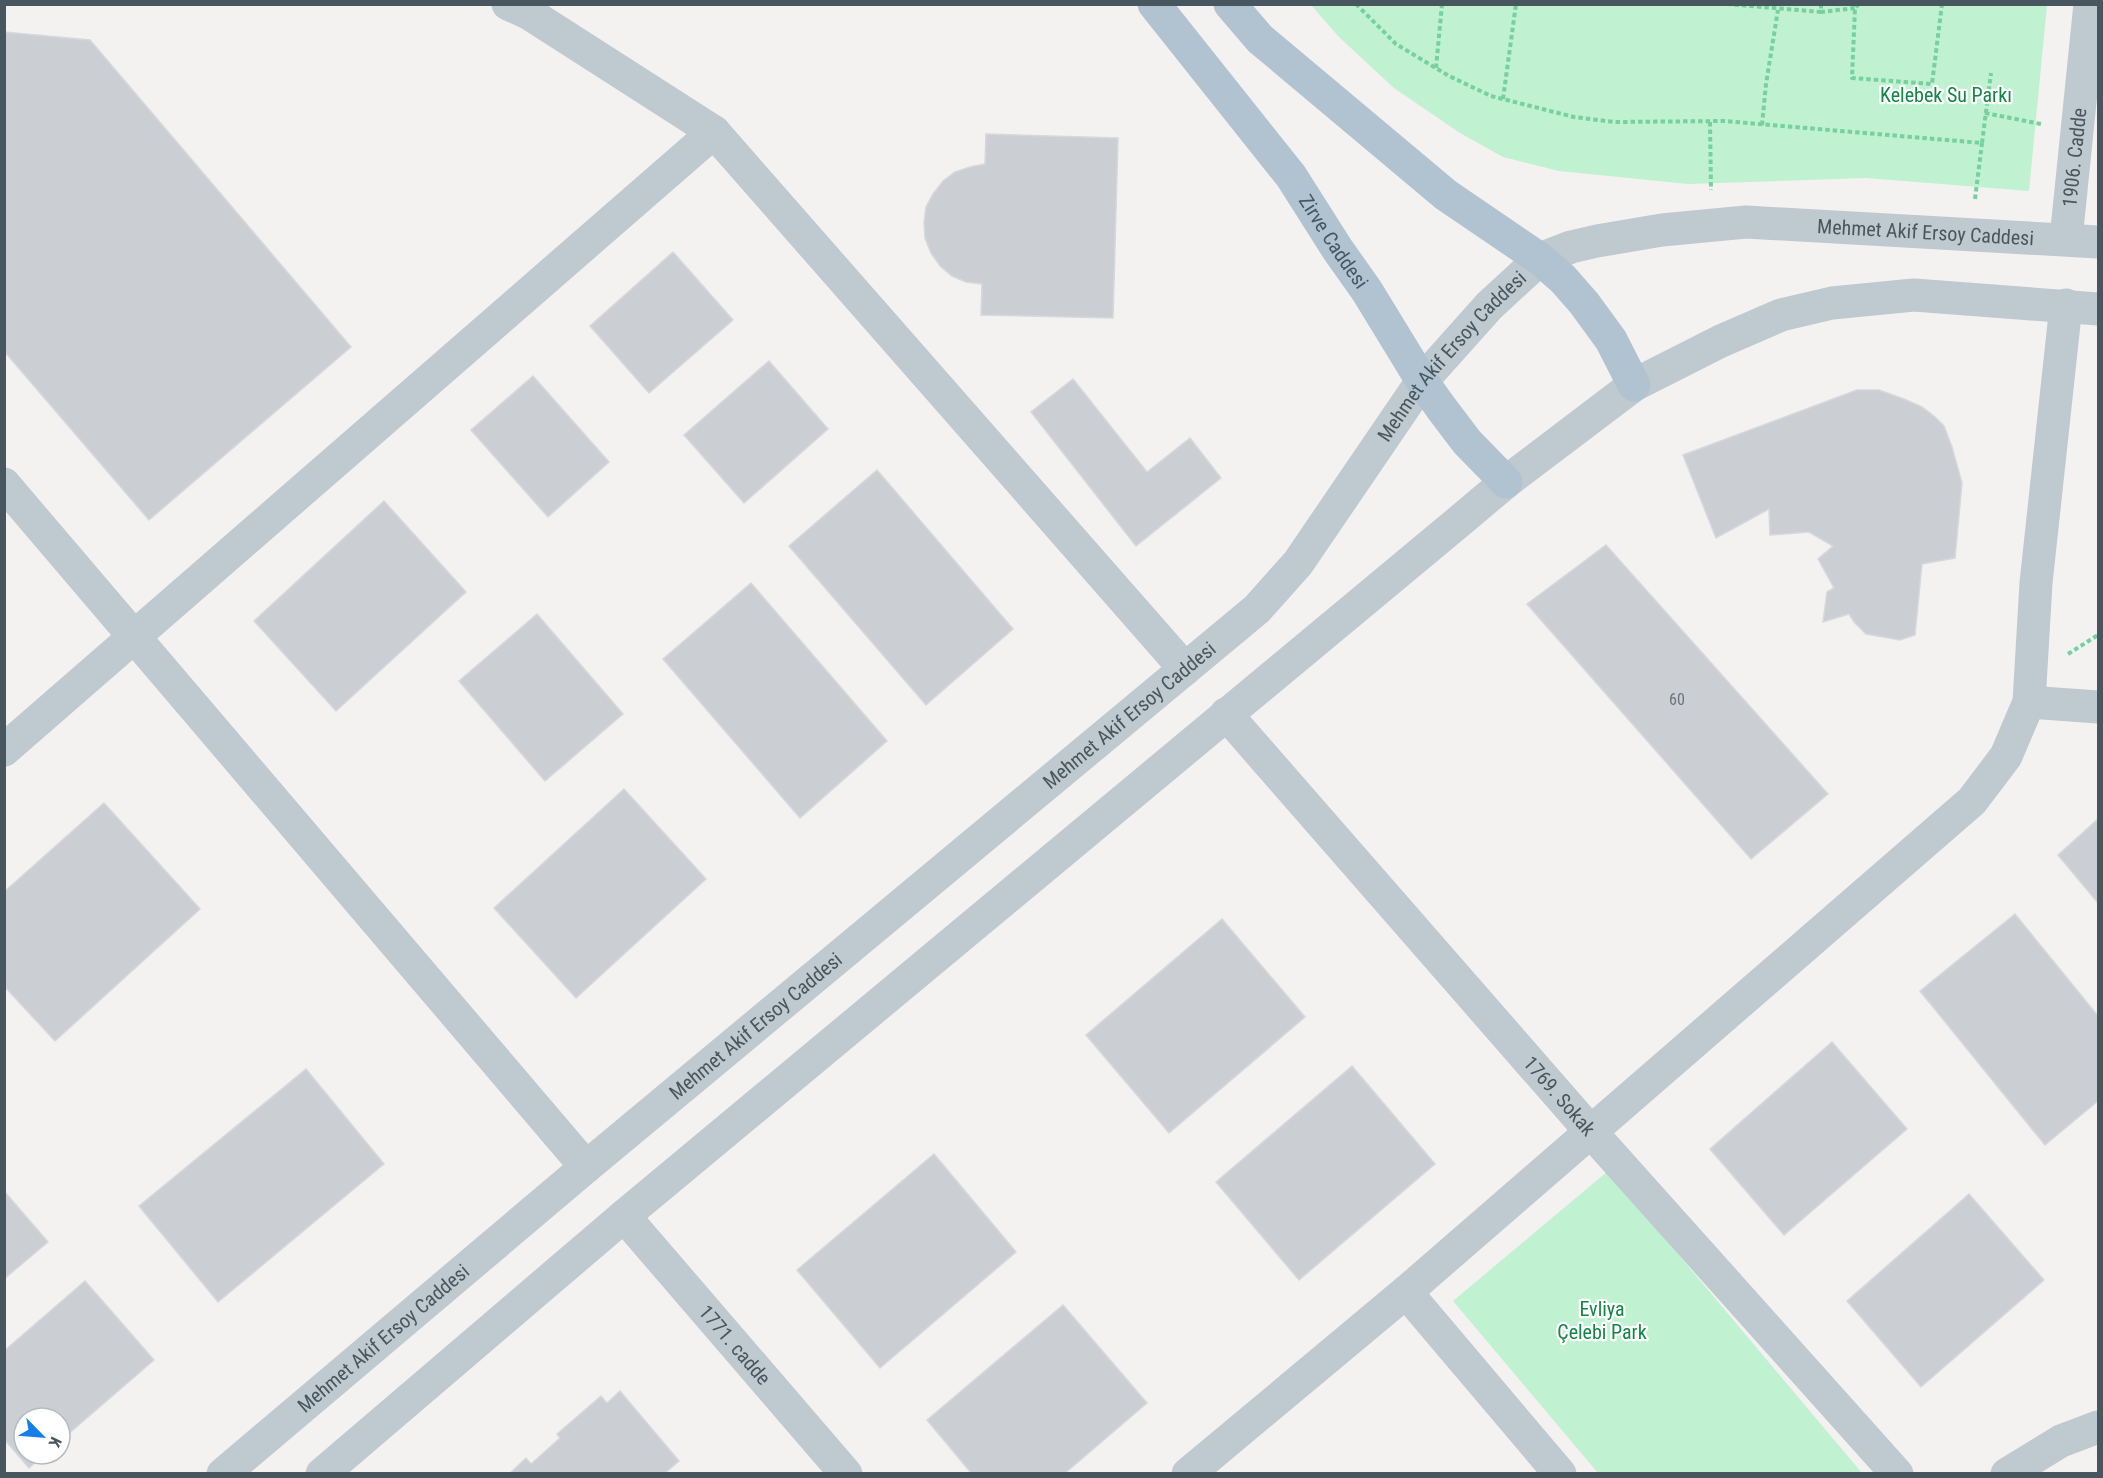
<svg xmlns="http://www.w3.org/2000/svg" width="2103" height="1478" viewBox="0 0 2103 1478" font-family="'Roboto Condensed',sans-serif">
<rect width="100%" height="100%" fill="#f4f1f1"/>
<g fill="#c0f1d0">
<path d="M 1311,5 L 2047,5 L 2029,191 L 1866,178 L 1688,184 L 1559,171 L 1503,157 L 1460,133 L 1394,88 L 1339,37 Z"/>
<path d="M 1608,1171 L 1862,1473 L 1598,1473 L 1453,1301 Z"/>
</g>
<g fill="#cbcfd4" stroke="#d5d8dd" stroke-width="1.5">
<path d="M 4,32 L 90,40 L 351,347 L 149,520 L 4,351 Z"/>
<path d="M 986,134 L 1118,138 L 1113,318 L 981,315 L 982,284 L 966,282 L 952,276 L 940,266 L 931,253 L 925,238 L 924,223 L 926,207 L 933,194 L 943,181 L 955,172 L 970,167 L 985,164 Z"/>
<path d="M 673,252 L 733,320 L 649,393 L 590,326 Z"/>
<path d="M 769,361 L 828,429 L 744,503 L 684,435 Z"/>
<path d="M 533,376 L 609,462 L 548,517 L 471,430 Z"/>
<path d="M 1073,379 L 1147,472 L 1190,438 L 1221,478 L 1136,546 L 1031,412 Z"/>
<path d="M 1857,390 L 1879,390 L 1904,399 L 1922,407 L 1935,417 L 1944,426 L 1952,447 L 1962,483 L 1955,558 L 1922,564 L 1915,635 L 1900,640 L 1866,634 L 1854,622 L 1849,614 L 1823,622 L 1827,592 L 1834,588 L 1818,559 L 1833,546 L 1809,532 L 1770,535 L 1769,509 L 1716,538 L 1683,455 Z"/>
<path d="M 877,470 L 1013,629 L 926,705 L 789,546 Z"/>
<path d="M 384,501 L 466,592 L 336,711 L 254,621 Z"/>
<path d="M 1606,545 L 1828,794 L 1751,859 L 1527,604 Z"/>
<path d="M 751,583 L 887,741 L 800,818 L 663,659 Z"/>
<path d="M 537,614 L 623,714 L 545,781 L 459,681 Z"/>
<path d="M 624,789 L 706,879 L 576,998 L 494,908 Z"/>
<path d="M 104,803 L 200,909 L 55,1041 L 4,986 L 4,892 Z"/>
<path d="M 2098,819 L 2098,903 L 2058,855 Z"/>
<path d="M 2015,914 L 2098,1016 L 2098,1101 L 2045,1145 L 1920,991 Z"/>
<path d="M 1222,919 L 1305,1017 L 1169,1133 L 1086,1035 Z"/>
<path d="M 1832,1042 L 1907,1129 L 1784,1235 L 1710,1149 Z"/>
<path d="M 1352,1066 L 1435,1164 L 1299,1280 L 1216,1182 Z"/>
<path d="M 306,1069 L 384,1164 L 218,1302 L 139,1206 Z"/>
<path d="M 934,1154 L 1016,1252 L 880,1368 L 797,1270 Z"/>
<path d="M 4,1191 L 48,1242 L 4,1279 Z"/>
<path d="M 1969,1194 L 2044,1280 L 1921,1387 L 1847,1301 Z"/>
<path d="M 85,1281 L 154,1360 L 60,1441 L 60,1418 L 24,1418 L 24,1454 L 45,1454 L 29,1468 L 4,1439 L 4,1351 Z"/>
<path d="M 1063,1305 L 1147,1403 L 1064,1474 L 972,1474 L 927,1420 Z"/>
<path d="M 620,1391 L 679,1461 L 664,1474 L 509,1474 L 526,1458 L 531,1464 L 560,1438 L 557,1434 L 601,1396 L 607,1403 Z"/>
</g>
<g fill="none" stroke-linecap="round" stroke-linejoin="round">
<g stroke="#77d09f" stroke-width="4" stroke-dasharray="4.5 3" stroke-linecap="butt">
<path d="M 1356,4 L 1396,44 L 1449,76 L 1491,96 L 1574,117 L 1614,122 L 1724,121 L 1982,143 L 1991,73"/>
<path d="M 1727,4 L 1821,12"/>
<path d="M 1821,4 L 1821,12 L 1855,8"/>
<path d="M 1859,4 L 1855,8 L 1852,78 L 1932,84 L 1942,4"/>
<path d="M 1436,68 L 1442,4"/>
<path d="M 1503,99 L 1516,4"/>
<path d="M 1985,113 L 2041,124"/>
<path d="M 1710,122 L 1711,190"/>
<path d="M 1762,125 L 1766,84 L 1778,10"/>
<path d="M 1975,199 L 1982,143"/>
<path d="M 2068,654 L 2098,635"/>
</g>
<g stroke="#bfc9d0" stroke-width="33">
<path d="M 508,4 L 530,14 L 714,132"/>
<path id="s1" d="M 2066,239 L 2090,4"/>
<path d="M 4,484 L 586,1167"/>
<path d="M 2029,702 L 2098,707"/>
<path id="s2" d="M 1226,714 L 1591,1132 L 1897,1474"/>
<path d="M 4,750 L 714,132 L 1185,669"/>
<path id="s3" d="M 624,1216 L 846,1474"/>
<path d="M 1406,1292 L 1560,1474"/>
<path id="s4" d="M 223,1474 L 586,1167 L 1257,609 L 1298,563 L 1422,381 L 1489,306 L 1540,259 L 1571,247 L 1597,241 L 1662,230 L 1746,222 L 2098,242"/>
<path d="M 322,1474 L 624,1216 L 1462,519 L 1506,482 L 1634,385 L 1721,341 L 1781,315 L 1832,303 L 1914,295 L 2098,309"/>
<path d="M 1188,1474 L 1406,1292 L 1972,801 L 2006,756 L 2029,702 L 2036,583 L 2066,305"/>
<path d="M 2007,1474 L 2061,1441 L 2098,1427"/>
</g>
<g stroke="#b1c2d0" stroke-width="33">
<path id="s5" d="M 1154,4 L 1291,176 L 1338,250 L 1367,291 L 1422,381 L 1442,409 L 1467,442 L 1506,482"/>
<path d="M 1230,4 L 1260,39 L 1446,195 L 1540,259 L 1563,279 L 1584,303 L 1611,340 L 1634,385"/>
</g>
</g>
<g text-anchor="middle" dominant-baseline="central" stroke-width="4.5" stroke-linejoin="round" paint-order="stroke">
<g font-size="16" fill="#69747c">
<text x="1677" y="699">60</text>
</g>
<g font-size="20" fill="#158547" stroke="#fff">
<text x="1946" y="95">Kelebek Su Parkı</text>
<text x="1602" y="1309">Evliya<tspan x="1602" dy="23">Çelebi Park</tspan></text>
</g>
<g font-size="20" fill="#48565f" stroke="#fff">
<text stroke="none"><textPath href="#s1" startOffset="82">1906. Cadde</textPath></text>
<text stroke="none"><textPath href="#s4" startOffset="2190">Mehmet Akif Ersoy Caddesi</textPath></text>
<text stroke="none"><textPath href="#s5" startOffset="298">Zirve Caddesi</textPath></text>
<text stroke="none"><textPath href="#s4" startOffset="1668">Mehmet Akif Ersoy Caddesi</textPath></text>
<text stroke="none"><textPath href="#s4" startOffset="1182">Mehmet Akif Ersoy Caddesi</textPath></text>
<text stroke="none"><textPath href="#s4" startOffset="696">Mehmet Akif Ersoy Caddesi</textPath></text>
<text stroke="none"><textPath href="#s2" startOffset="507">1769. Sokak</textPath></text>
<text stroke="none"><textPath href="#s4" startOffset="210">Mehmet Akif Ersoy Caddesi</textPath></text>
<text stroke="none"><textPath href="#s3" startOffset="170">1771. cadde</textPath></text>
</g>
</g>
<rect width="2103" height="1478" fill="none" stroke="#48565f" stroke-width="12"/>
<g transform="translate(42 1436) rotate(115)"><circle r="28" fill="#ffffff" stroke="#b6bbbf" stroke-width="1.5"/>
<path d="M0-4.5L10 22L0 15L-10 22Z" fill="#157eea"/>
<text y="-9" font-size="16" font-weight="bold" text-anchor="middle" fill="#48565f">K</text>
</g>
</svg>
